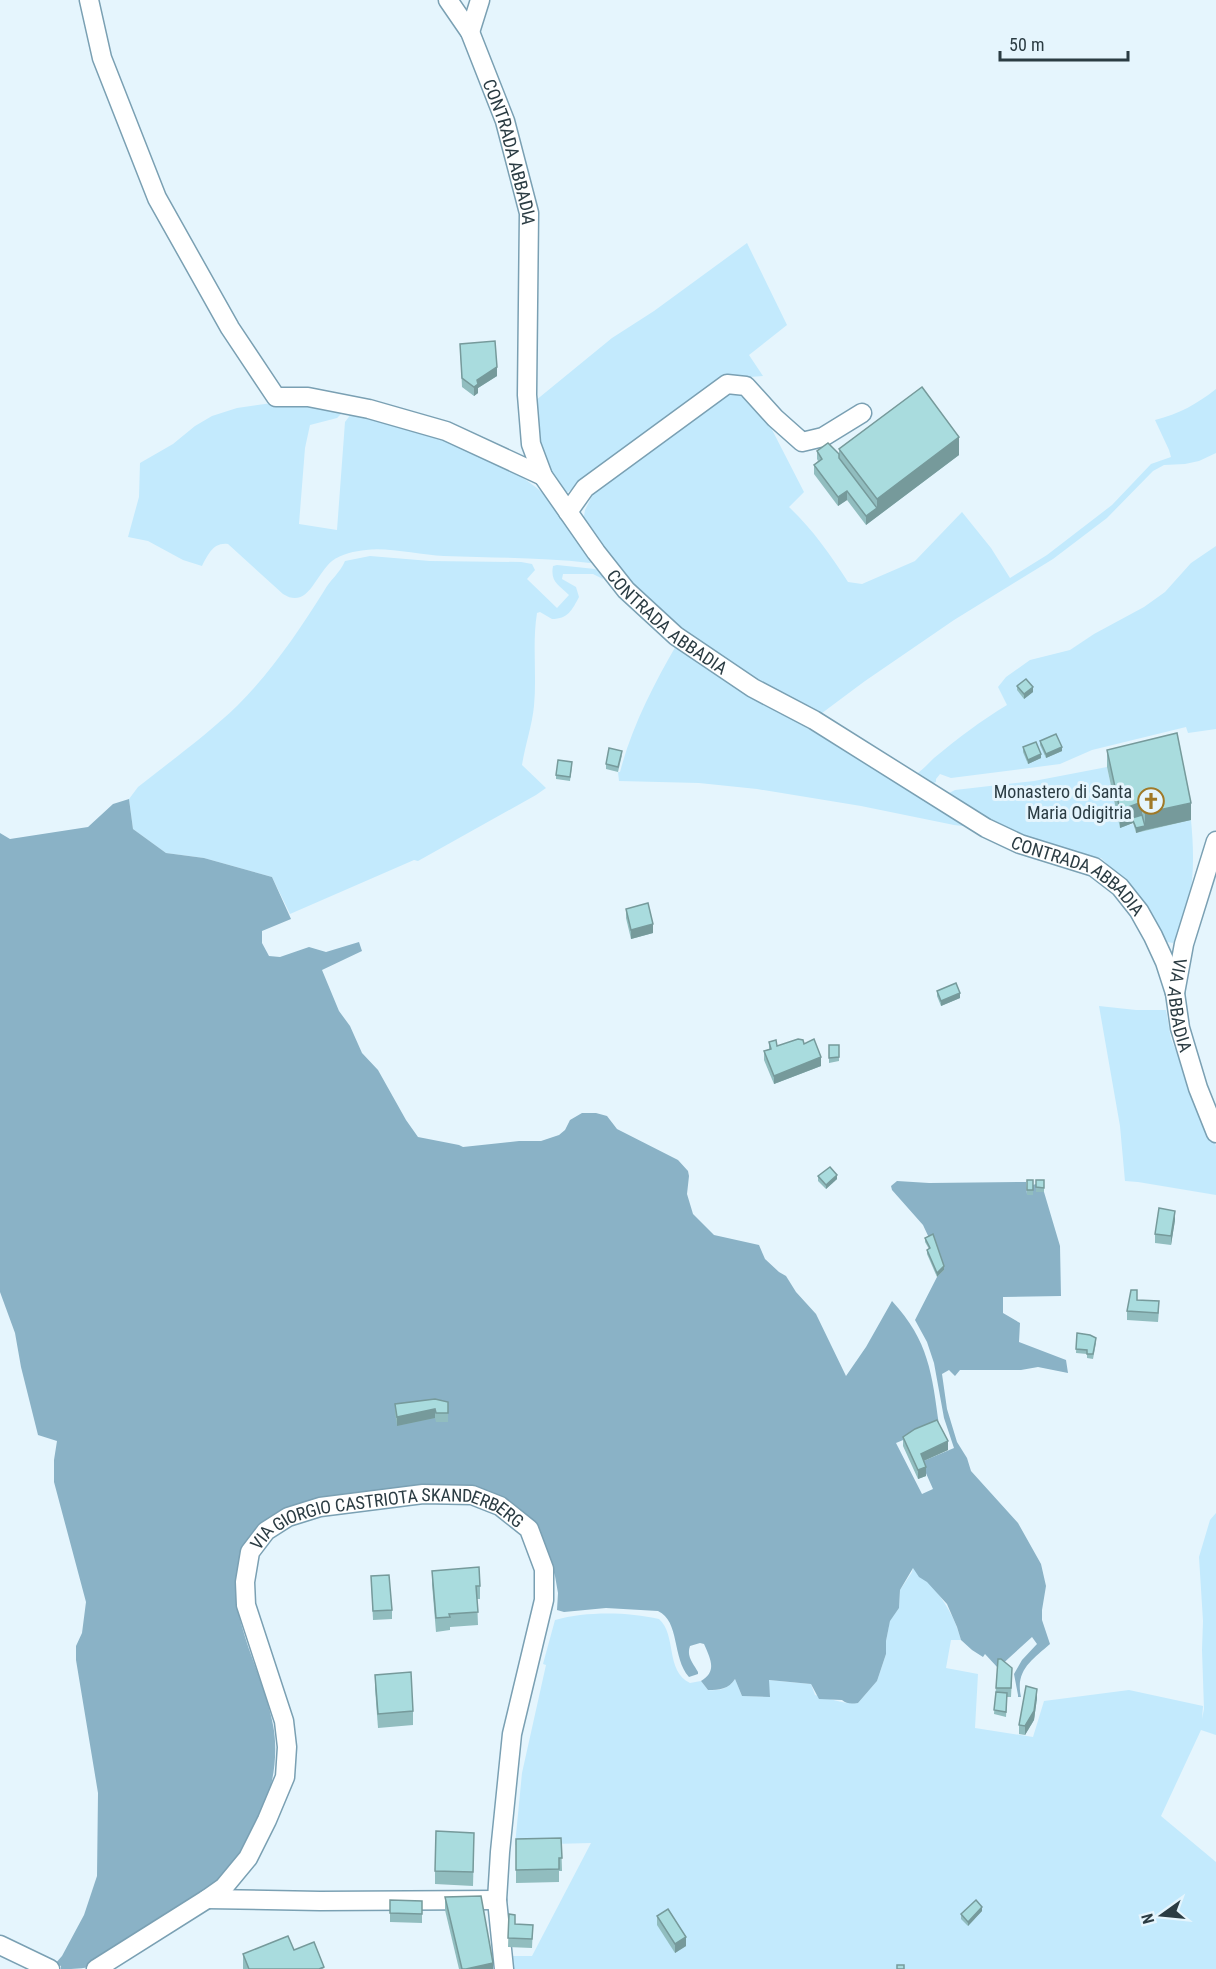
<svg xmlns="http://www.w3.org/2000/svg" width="1216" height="1969" viewBox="0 0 1216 1969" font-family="'Roboto Condensed',sans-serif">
<rect width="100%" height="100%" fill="#e5f5fd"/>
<g fill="#c3eafd">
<path d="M 747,243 L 787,325 L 749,355 L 763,376 L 736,378 L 587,478 L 568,492 L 562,494 C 546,466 530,434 535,401 L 612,338 L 654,311 Z"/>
<path d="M 1216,389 L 1216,453 L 1199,461 L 1185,464 L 1164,465 L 1153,471 L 1107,518 L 1053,559 L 954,620 L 865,681 L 814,719 L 762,690 L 647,603 L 583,522 L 585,510 L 596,488 L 720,394 L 737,391 L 765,416 L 804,492 L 789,507 C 813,530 830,554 848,582 L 862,584 L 915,561 L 962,512 L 991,548 L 1010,578 L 1047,555 L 1112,505 L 1151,464 L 1171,457 L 1169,450 L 1155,420 C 1179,414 1197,404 1216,389 Z"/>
<path d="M 279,402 L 290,402 L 343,412 L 337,418 L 310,425 L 305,448 L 299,524 L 337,530 L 345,422 L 351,414 C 415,432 495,450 545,495 C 565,514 579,539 594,561 L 590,563 C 541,557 493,558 444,556 C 420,555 388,547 366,550 C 355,551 341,554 332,561 C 315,575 308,610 283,594 L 228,544 C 213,542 208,555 202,566 L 183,560 L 148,541 L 128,537 L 139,497 L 140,463 L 173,444 L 195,426 L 212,416 L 237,408 Z"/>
<path d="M 1216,546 L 1216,729 L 1188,733 L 1186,727 L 1092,750 L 1060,764 L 951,778 L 940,774 L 936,779 L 936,782 L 929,785 L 913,777 C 921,771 927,765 934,758 C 957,739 982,720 1007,705 L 998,687 L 1006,677 L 1030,660 L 1070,650 L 1094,634 L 1144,607 L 1165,592 L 1191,563 Z"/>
<path d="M 370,556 L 430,561 L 521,562 L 532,564 L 535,570 L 527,579 L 557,608 L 569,595 C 559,585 550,582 553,566 L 557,565 L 595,569 L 601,572 L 603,579 L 593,574 L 563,574 L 562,579 L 576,587 L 579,597 C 572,610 568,619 552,619 L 540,612 L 537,613 C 532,644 537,675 534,706 C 532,726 525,746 522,765 L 546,788 L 536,795 L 418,861 L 414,860 L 290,914 L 272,877 L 204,858 L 166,853 L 133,829 L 129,799 L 138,787 C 172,760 207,735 238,705 C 271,672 299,631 324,591 C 330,580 340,573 345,561 Z"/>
<path d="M 677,644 L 762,702 L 874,767 L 971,827 L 954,825 L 861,806 L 757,789 L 699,783 L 619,781 L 618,772 L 620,772 C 632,726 654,684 677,644 Z"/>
<path d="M 1107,767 L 1120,827 L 1133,824 L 1136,833 L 1191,820 C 1195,862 1195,906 1173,943 L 1167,942 L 1152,915 L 1138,895 L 1101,858 L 1093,860 L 999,826 L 950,797 L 949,793 L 955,790 L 1034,781 Z"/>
<path d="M 1099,1006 L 1136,1010 L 1166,1010 L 1171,1039 L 1216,1146 L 1216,1195 L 1138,1182 L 1125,1181 L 1120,1126 Z"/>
<path d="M 1216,1513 L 1216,1735 L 1201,1730 L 1161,1816 L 1216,1862 L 1216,1969 L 511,1969 L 509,1956 L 532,1956 L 591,1843 L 515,1845 L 522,1773 L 546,1665 L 543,1664 L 555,1620 C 587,1611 628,1612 659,1619 C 677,1635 665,1671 690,1683 L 701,1681 L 708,1690 C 719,1691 729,1689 735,1679 L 742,1696 L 770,1697 L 768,1680 L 811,1684 L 815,1695 C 828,1698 847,1705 858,1703 L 877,1681 L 886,1654 L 886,1641 L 890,1620 L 899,1608 L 900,1590 L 912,1572 L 913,1567 C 918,1575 924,1578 930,1584 C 945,1601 955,1618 961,1640 L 951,1640 L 946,1668 L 978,1674 L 975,1728 L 1033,1737 L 1044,1701 L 1129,1690 L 1203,1706 L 1202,1719 L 1204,1709 L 1202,1650 L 1203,1621 L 1199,1557 L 1210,1520 Z"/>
</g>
<path fill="#8ab2c6" d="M 129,799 L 133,829 L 166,853 L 204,858 L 272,877 L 291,919 L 262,931 L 262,943 L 269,956 L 280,957 L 309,947 L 326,952 L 359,942 L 362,951 L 322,970 L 339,1011 L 350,1026 L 362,1053 L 378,1070 L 406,1120 L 418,1137 L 459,1145 L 463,1147 L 519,1141 L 541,1141 L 559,1135 L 565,1130 L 570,1120 L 582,1113 L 596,1113 L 607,1116 L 617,1129 L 678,1160 L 688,1171 L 689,1176 L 687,1194 L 693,1214 L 714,1235 L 759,1245 L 765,1259 L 779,1272 L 786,1276 L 796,1292 L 816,1314 L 846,1376 L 866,1347 L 892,1301 C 929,1341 932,1374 939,1425 L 896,1443 L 922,1494 L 933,1489 L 921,1462 L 954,1448 L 944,1418 L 934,1363 L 927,1342 L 915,1320 L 937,1277 L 944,1270 L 923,1225 L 892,1190 L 891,1186 L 897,1181 L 929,1183 L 1026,1182 L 1027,1194 L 1033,1185 L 1036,1184 L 1036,1191 L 1044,1192 L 1060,1246 L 1061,1296 L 1003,1297 L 1003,1313 L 1020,1323 L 1019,1342 L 1066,1360 L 1068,1373 L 1038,1367 L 1021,1370 L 960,1370 L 955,1376 L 949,1370 L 942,1374 L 947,1409 L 957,1442 L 967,1458 L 971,1471 L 1018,1523 L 1041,1564 L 1046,1586 L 1042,1610 L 1042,1620 L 1050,1644 C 1032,1660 1015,1670 1021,1697 L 1018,1697 L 1018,1695 L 1014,1674 L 1022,1660 L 1037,1644 L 1032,1637 L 998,1668 L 985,1654 L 983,1657 L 972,1650 L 961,1640 L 957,1627 L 947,1604 L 927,1582 L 919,1577 L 913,1568 L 900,1590 L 899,1608 L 890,1621 L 886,1641 L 886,1654 L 877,1681 L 858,1703 C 851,1704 847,1704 842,1700 L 819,1699 L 811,1684 L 769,1680 L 770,1697 L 742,1696 L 735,1679 C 729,1689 719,1690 708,1690 L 701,1681 C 717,1671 711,1660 704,1644 L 700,1643 L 690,1646 C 686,1657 694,1664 698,1672 L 698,1674 L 689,1677 C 672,1658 680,1621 658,1611 L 606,1608 L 564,1612 L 557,1610 L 558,1593 L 555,1576 L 550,1560 L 506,1513 L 457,1496 L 262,1524 C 203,1585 260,1655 273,1725 C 282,1770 263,1830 233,1865 C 214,1887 189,1902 164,1917 C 146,1929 129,1941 111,1952 C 104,1957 96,1964 88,1967 C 80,1969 69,1969 61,1969 L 61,1966 L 55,1964 L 62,1956 L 84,1915 L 97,1876 L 98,1793 L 76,1660 L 76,1646 L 82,1633 L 86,1602 L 54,1482 L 54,1460 L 57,1441 L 38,1435 L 21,1367 L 15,1333 L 0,1292 L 0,833 L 10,839 L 88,827 L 113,804 Z"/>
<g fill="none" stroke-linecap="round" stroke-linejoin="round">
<g stroke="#7aa0b3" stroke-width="21">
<g id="minor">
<path d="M 89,0 L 102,58 L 157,198 L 230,328 L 276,397 L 308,397 L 369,409 L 446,431 L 543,476"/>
<path id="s1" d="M 448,0 L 470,32 L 505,121 L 529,213 L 527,395 L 531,444 L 543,476 L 596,552 L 626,590 L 676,636 L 753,688 L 814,720 L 986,828 L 1020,844 L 1094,867 L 1120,887 L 1139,911 L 1153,936 L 1165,962 L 1175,993"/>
<path d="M 470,32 L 480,0"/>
<path d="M 568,512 L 585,488 L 727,384 L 746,386 L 775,418 L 802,442 L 823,437 L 862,413"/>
<path id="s2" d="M 1216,841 L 1184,944 L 1175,993 L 1180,1028 L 1198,1088 L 1216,1133"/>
<path d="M 207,1899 L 320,1901 L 497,1900"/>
<path d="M 0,1945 L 50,1969"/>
<path id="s3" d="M 96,1969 L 207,1899 L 224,1887 L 248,1858 L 267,1820 L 285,1777 L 287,1747 L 284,1721 L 246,1605 L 245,1582 L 250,1552 L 266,1531 L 288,1517 L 320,1507 L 423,1494 L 472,1495 L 500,1506 L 529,1529 L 544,1569 L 544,1600 L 512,1734 L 500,1852 L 497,1900 L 504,1969"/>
</g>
</g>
<use href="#minor" stroke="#fff" stroke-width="18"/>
</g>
<g fill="#91bdbf">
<path d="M 460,344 L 497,376 L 478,388 L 478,393 L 474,396 L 462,387 Z"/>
<path d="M 839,449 L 959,455 L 866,525 L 847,500 L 838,506 L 814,474 L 814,465 L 818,461 L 817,459 L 817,451 L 839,454 Z"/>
<path d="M 1017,686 L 1033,692 L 1024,699 L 1017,690 Z"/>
<path d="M 1040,741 L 1062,751 L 1046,758 L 1040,745 Z"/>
<path d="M 1023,747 L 1041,758 L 1028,764 L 1023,752 Z"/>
<path d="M 1107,750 L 1191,820 L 1136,833 L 1133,823 L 1120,828 L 1107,767 Z"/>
<path d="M 622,755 L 618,772 L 606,769 L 606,764 Z"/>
<path d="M 572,766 L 570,781 L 556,779 L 556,775 Z"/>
<path d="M 626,909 L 653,933 L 631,939 L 626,918 Z"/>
<path d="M 937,991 L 960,998 L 941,1006 L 937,996 Z"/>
<path d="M 769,1042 L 777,1046 L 804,1044 L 821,1066 L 774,1084 L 764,1060 L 764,1051 L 769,1049 Z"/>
<path d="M 829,1045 L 839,1045 L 839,1061 L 829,1063 Z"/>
<path d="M 818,1176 L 837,1179 L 826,1189 L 818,1181 Z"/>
<rect x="1027" y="1180" width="6" height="15"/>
<rect x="1036" y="1180" width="8" height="12"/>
<path d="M 1175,1220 L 1171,1245 L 1155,1243 L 1155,1234 Z"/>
<path d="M 925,1238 L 944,1270 L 937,1277 L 927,1254 L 927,1250 L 929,1249 L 925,1242 Z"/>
<path d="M 1137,1300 L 1159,1310 L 1158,1322 L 1127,1320 L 1127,1311 Z"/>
<path d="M 1077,1333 L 1096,1343 L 1093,1359 L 1087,1358 L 1087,1354 L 1076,1353 Z"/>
<path d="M 448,1402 L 448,1422 L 436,1422 L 435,1418 L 397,1426 L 395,1413 L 395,1404 Z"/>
<path d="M 903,1437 L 948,1450 L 924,1461 L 926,1476 L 918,1479 L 903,1446 Z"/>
<path d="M 432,1571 L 480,1586 L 480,1599 L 477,1599 L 478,1625 L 450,1627 L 450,1630 L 436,1632 L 432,1584 Z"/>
<path d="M 371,1576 L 392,1610 L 392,1619 L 373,1620 Z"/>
<path d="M 998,1659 L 1012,1677 L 1011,1697 L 1007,1697 L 1006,1717 L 994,1714 Z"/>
<path d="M 375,1675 L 413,1711 L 413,1725 L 378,1728 L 375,1688 Z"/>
<path d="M 1037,1698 L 1034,1720 L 1025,1735 L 1019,1734 L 1019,1725 Z"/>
<path d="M 561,1838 L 562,1871 L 559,1871 L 559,1882 L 516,1883 L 516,1839 Z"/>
<path d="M 474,1846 L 473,1886 L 435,1884 L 435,1871 Z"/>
<path d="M 445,1897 L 493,1969 L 459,1969 L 445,1910 Z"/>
<path d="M 390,1900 L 422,1901 L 422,1923 L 390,1922 Z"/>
<path d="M 982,1911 L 968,1926 L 961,1919 L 961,1914 Z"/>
<path d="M 509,1914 L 515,1924 L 533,1925 L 532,1948 L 508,1947 Z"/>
<path d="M 657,1916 L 686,1946 L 675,1953 L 657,1925 Z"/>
<path d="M 294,1950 L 324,1969 L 243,1969 L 243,1954 Z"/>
</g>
<g fill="#769a9b">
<path d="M 497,367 L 497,376 L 478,388 L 478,393 L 474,396 L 474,387 L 477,380 Z"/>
<path d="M 959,437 L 959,455 L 866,525 L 866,516 L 877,508 L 877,499 Z"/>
<path d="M 847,491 L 847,500 L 838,506 L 838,497 Z"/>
<path d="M 1033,687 L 1033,692 L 1024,699 L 1024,694 Z"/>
<path d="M 1062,747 L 1062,751 L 1046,758 L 1046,754 Z"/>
<path d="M 1041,754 L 1041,758 L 1028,764 L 1028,760 Z"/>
<path d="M 1142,802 L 1142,819 L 1132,818 L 1133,823 L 1120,828 L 1120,810 Z"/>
<path d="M 1191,803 L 1191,820 L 1145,830 L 1145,813 Z"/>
<path d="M 1145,826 L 1145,830 L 1136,833 L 1136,828 Z"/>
<path d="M 653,924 L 653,933 L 631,939 L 631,930 Z"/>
<path d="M 960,993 L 960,998 L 941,1006 L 941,1001 Z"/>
<path d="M 821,1057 L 821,1066 L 774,1084 L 774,1076 Z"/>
<path d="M 837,1175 L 837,1179 L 826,1189 L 826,1185 Z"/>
<path d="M 1175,1211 L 1175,1220 L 1171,1245 L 1171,1236 Z"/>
<path d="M 944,1266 L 944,1270 L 937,1277 L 937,1273 Z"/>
<path d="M 435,1409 L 435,1418 L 397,1426 L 397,1417 Z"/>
<path d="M 948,1441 L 948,1450 L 921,1462 L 921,1454 Z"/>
<path d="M 926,1467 L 926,1476 L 918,1479 L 918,1470 Z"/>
<path d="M 1037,1689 L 1037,1698 L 1034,1720 L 1025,1735 L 1025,1726 Z"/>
<path d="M 982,1907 L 982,1911 L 968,1926 L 968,1922 Z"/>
<path d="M 686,1937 L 686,1946 L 675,1953 L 675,1944 Z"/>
<path d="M 493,1963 L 493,1969 L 466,1969 Z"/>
</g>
<g fill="#a9dcde" stroke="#769a9b" stroke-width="1.5">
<path d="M 495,341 L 497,367 L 477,380 L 478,384 L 474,387 L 462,378 L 460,344 Z"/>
<path d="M 922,387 L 959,437 L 877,499 L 839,449 Z"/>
<path d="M 828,443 L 839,454 L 839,458 L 877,508 L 866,516 L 847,491 L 838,497 L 814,465 L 822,459 L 817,451 Z"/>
<path d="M 1026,679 L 1033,687 L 1024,694 L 1017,686 Z"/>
<path d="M 1177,733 L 1191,803 L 1145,813 L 1142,802 L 1120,810 L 1107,750 Z"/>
<path d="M 1056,734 L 1062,747 L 1046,754 L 1040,741 Z"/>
<path d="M 1036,742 L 1041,754 L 1028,760 L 1023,747 Z"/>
<path d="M 609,748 L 622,751 L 618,767 L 606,764 Z"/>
<path d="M 558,760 L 572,762 L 570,777 L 556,775 Z"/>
<path d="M 1142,815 L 1145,826 L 1136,828 L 1132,818 Z"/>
<path d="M 648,903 L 653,924 L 631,930 L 626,909 Z"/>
<path d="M 956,983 L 960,993 L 941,1001 L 937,991 Z"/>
<path d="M 798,1039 L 803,1040 L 804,1044 L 814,1039 L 821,1057 L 774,1076 L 764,1051 L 771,1049 L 769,1042 L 776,1040 L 777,1046 Z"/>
<path d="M 829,1045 L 839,1045 L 839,1057 L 829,1058 Z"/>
<path d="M 830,1167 L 837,1175 L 826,1185 L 818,1176 Z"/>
<rect x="1027" y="1180" width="6" height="10"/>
<path d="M 1036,1180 L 1044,1180 L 1044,1188 L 1036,1187 Z"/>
<path d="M 1159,1208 L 1175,1211 L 1171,1236 L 1155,1234 Z"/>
<path d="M 933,1234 L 944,1266 L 937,1273 L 927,1250 L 930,1248 L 925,1238 Z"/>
<path d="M 1131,1290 L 1137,1290 L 1137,1300 L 1159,1301 L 1158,1313 L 1127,1311 Z"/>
<path d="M 1077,1333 L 1090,1335 L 1096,1338 L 1093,1354 L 1087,1354 L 1087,1350 L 1076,1349 Z"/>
<path d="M 435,1399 L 448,1402 L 448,1413 L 436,1413 L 435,1409 L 397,1417 L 395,1404 Z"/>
<path d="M 937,1420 L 948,1441 L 921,1454 L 926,1467 L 918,1470 L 903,1437 L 915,1429 Z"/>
<path d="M 479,1567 L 480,1586 L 476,1586 L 478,1612 L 449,1614 L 450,1617 L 436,1618 L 432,1571 Z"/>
<path d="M 389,1575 L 392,1610 L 373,1611 L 371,1576 Z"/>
<path d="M 998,1659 L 1001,1659 L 1012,1668 L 1011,1688 L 996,1688 Z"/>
<path d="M 411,1672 L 413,1711 L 378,1714 L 375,1675 Z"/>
<path d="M 1026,1686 L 1037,1689 L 1034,1711 L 1025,1726 L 1019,1725 Z"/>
<path d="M 996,1692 L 1007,1693 L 1006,1712 L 994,1710 Z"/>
<path d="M 436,1831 L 474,1833 L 473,1872 L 435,1871 Z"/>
<path d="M 561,1838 L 562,1858 L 559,1858 L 559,1869 L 516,1870 L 516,1839 Z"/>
<path d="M 481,1896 L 493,1963 L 466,1969 L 462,1969 L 445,1897 Z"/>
<path d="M 390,1900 L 422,1901 L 422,1914 L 390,1913 Z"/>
<path d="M 976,1900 L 982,1907 L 968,1922 L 961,1914 Z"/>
<path d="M 668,1909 L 686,1937 L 675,1944 L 657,1916 Z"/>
<path d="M 509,1914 L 515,1915 L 515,1924 L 533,1925 L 532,1939 L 508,1938 Z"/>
<path d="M 288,1936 L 294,1950 L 314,1942 L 324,1967 L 319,1969 L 249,1969 L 243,1954 Z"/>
<rect x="897" y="1965" width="7" height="4"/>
</g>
<defs>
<g id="church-ring" transform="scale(1.35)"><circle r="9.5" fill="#e5f5fd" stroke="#a07927" stroke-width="1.5"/><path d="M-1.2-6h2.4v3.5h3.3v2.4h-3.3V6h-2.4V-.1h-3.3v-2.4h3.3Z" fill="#a07927"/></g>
</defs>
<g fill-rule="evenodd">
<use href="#church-ring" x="1151" y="801"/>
</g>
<g text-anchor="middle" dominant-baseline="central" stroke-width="6" stroke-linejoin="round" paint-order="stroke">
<g font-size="18" fill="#2b3c43" stroke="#e5f5fd">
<text stroke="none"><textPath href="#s1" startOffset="166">CONTRADA ABBADIA</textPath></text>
<text stroke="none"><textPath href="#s1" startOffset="688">CONTRADA ABBADIA</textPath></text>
<text stroke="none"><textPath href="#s1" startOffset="1174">CONTRADA ABBADIA</textPath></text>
<text stroke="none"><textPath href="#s2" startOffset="170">VIA ABBADIA</textPath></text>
<text stroke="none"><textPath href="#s3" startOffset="662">VIA GIORGIO CASTRIOTA SKANDERBERG</textPath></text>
</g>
<g font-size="18" fill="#2b3c43" stroke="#e5f5fd" text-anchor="end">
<text x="1132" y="791">Monastero di Santa<tspan x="1132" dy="21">Maria Odigitria</tspan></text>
</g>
</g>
<g transform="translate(1162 1915) rotate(255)" stroke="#e5f5fd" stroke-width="4.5" paint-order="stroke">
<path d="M0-4.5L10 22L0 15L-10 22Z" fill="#2b3c43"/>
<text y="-9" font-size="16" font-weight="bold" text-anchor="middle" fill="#2b3c43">N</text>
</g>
<path d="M1000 51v9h128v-9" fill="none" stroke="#2b3c43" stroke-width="3"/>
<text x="1009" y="51" font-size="18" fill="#2b3c43" stroke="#e5f5fd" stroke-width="4.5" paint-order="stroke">50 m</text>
</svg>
